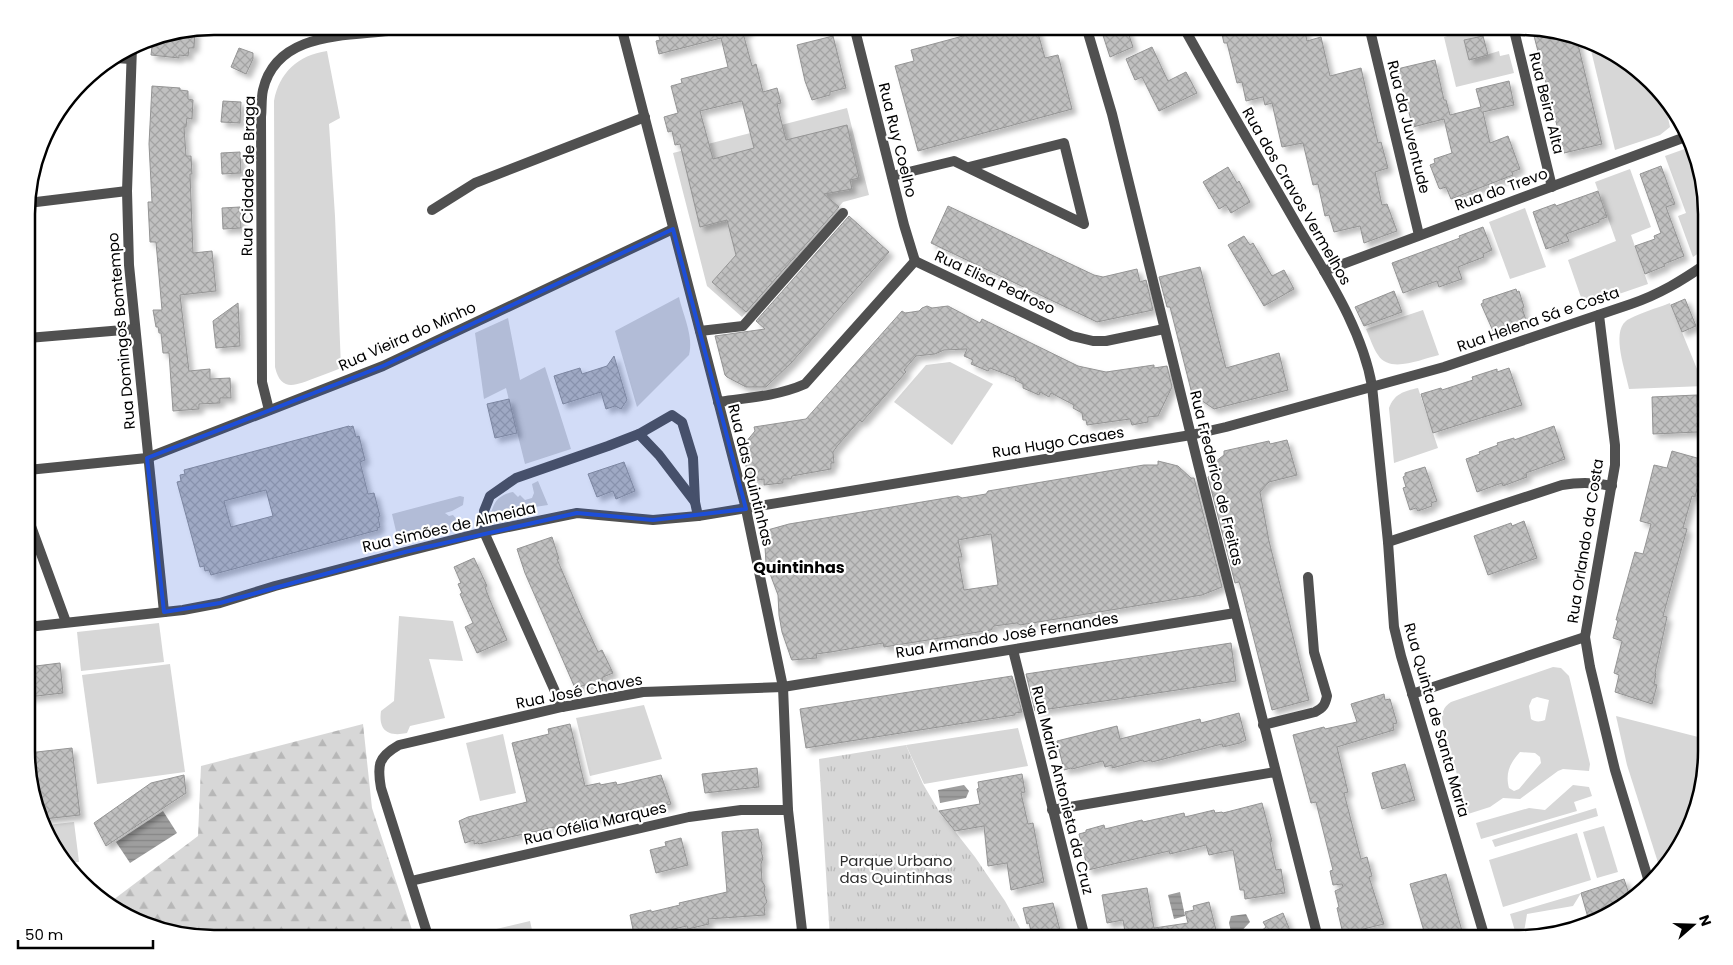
<svg xmlns="http://www.w3.org/2000/svg" width="1733" height="965" viewBox="0 0 1733 965" font-family="Poppins,sans-serif">
<defs>
<pattern id="forest-firs" width="22" height="20" patternUnits="userSpaceOnUse" patternTransform="scale(1.25)"><rect width="22" height="20" fill="#d7d7d7"/><path d="M5 1l3.5 6h-7zM16 11l3.5 6h-7z" fill="#b7b7b7"/></pattern>
<pattern id="park-tufts" width="24" height="20" patternUnits="userSpaceOnUse" patternTransform="scale(1.25)"><rect width="24" height="20" fill="#d7d7d7"/><path d="M3 7l-1-3M5 7V3M7 7l1-3M15 17l-1-3M17 17v-4M19 17l1-3" fill="none" stroke="#b7b7b7"/></pattern>
<pattern id="water-rules" width="6" height="5" patternUnits="userSpaceOnUse" patternTransform="scale(1.25)"><rect width="6" height="5" fill="#9e9e9e"/><path d="M0 2.5h6" fill="none" stroke="#868686"/></pattern>
<pattern id="building-cross-hatch" width="8" height="8" patternUnits="userSpaceOnUse" patternTransform="scale(1.25)"><rect width="8" height="8" fill="#c0c0c0"/><path d="M0 0l8 8M0 8l8-8" fill="none" stroke="#a3a3a3"/></pattern>
<filter id="shadow"><feDropShadow dx="4.5" dy="4.5" stdDeviation="2.5" flood-color="#0004"/></filter>
</defs>
<rect width="100%" height="100%" fill="#fff"/>
<g fill="#d7d7d7" fill-rule="evenodd">
<path d="M 1452,26 L 1487,26 L 1489,35 L 1464,41 L 1469,60 L 1499,51 L 1500,56 L 1509,54 L 1514,73 L 1456,87 L 1444,37 L 1454,34 Z"/>
<path d="M 1589,42 L 1613,51 L 1664,99 L 1670,127 L 1660,135 L 1615,150 Z"/>
<path d="M 327,51 L 340,118 L 329,124 L 335,216 L 341,368 C 333,371 324,375 315,378 C 296,385 281,393 275,367 L 274,101 C 279,73 298,55 327,51 Z"/>
<path d="M 847,108 L 869,195 L 843,202 L 742,317 L 707,286 L 673,153 Z"/>
<path d="M 1693,146 C 1705,171 1706,205 1706,232 L 1700,236 L 1706,248 L 1693,257 L 1678,216 L 1686,213 L 1665,156 Z"/>
<path d="M 1630,169 L 1651,227 L 1631,235 L 1648,284 L 1584,306 L 1568,260 L 1616,241 L 1595,182 Z"/>
<path d="M 1525,208 L 1546,267 L 1510,279 L 1489,222 Z"/>
<path d="M 679,297 C 683,315 694,337 689,355 L 637,407 L 615,331 Z"/>
<path d="M 1670,303 L 1704,386 L 1629,389 C 1626,372 1611,333 1626,321 C 1634,315 1660,307 1670,303 Z"/>
<path d="M 1423,310 L 1439,355 C 1421,359 1390,374 1378,355 C 1373,348 1370,338 1366,329 Z"/>
<path d="M 508,318 L 520,380 L 545,367 L 571,449 L 525,464 L 506,388 L 484,399 L 475,333 Z"/>
<path d="M 950,362 L 993,384 L 952,445 L 894,402 L 926,365 Z"/>
<path d="M 1418,388 L 1438,448 L 1394,463 L 1389,408 C 1394,394 1404,391 1418,388 Z"/>
<path d="M 538,481 L 548,505 L 528,508 L 490,518 C 493,502 498,495 513,492 L 518,497 L 520,495 L 525,500 L 532,498 L 534,493 L 532,484 Z"/>
<path d="M 460,496 L 464,497 L 463,505 L 452,511 L 445,513 L 449,516 L 453,515 L 459,522 L 468,522 L 470,527 L 399,544 L 392,514 Z"/>
<path d="M 399,616 L 453,621 L 463,661 L 429,659 L 445,718 L 410,726 L 407,733 C 389,737 378,731 381,711 L 394,701 Z"/>
<path d="M 159,623 L 164,662 L 81,671 L 77,632 Z"/>
<path d="M 170,664 L 185,772 L 97,784 L 82,675 Z"/>
<path d="M 1553,667 L 1561,668 L 1569,676 L 1590,764 L 1589,771 L 1563,769 L 1558,771 L 1520,799 L 1503,798 L 1490,807 L 1468,814 L 1442,721 C 1442,713 1443,707 1451,702 ZM 1537,697 L 1549,700 L 1545,720 C 1541,722 1534,722 1531,719 L 1529,706 L 1532,699 ZM 1520,752 L 1535,753 L 1540,757 L 1541,763 L 1519,789 L 1514,791 L 1509,788 C 1505,773 1510,763 1520,752 Z"/>
<path d="M 644,705 L 662,759 L 590,776 L 576,718 Z"/>
<path d="M 1616,716 L 1706,739 L 1706,763 L 1682,845 L 1661,872 L 1627,765 Z"/>
<path d="M 1018,728 L 1028,766 L 924,784 L 906,745 Z"/>
<path d="M 503,734 L 516,793 L 480,801 L 466,743 Z"/>
<path d="M 1573,785 L 1589,787 L 1592,796 L 1574,802 L 1577,811 L 1481,839 L 1476,823 L 1529,808 L 1545,810 Z"/>
<path d="M 1596,808 L 1598,816 L 1495,847 L 1492,840 Z"/>
<path d="M 74,822 L 79,862 L 67,863 L 58,855 L 47,825 Z"/>
<path d="M 1604,826 L 1618,872 L 1597,878 L 1583,832 Z"/>
<path d="M 1577,833 L 1591,880 L 1503,907 L 1489,860 Z"/>
<path d="M 1581,893 L 1573,906 L 1527,914 L 1523,938 L 1517,938 L 1510,914 Z"/>
<path d="M 530,921 L 534,939 L 490,939 L 488,931 Z"/>
</g>
<path fill="url(#forest-firs)" d="M 363,724 L 372,808 L 415,939 L 214,939 L 166,932 L 120,914 L 109,903 L 198,836 L 201,766 Z"/>
<path fill="url(#park-tufts)" d="M 906,745 L 923,784 L 939,811 L 975,857 L 1005,901 L 1026,939 L 830,939 L 819,759 Z"/>
<g fill="url(#water-rules)">
<path d="M 964,785 L 969,791 L 966,798 L 940,803 L 938,790 Z"/>
<path d="M 163,811 L 177,833 L 130,863 L 116,842 Z"/>
<path d="M 1180,892 L 1185,916 L 1174,919 L 1168,895 Z"/>
<path d="M 1246,914 L 1250,922 L 1235,938 L 1232,936 L 1229,923 L 1231,916 Z"/>
</g>
<g fill="url(#building-cross-hatch)" stroke="#949494" fill-rule="evenodd" filter="url(#shadow)">
<path d="M 656,26 L 748,26 L 749,31 L 743,33 L 752,66 L 756,64 L 763,92 L 777,88 L 781,103 L 777,104 L 786,140 L 847,125 L 859,178 L 850,180 L 852,189 L 824,194 L 839,207 L 746,312 L 712,282 L 736,255 L 727,220 L 700,227 L 680,144 L 675,145 L 672,131 L 668,132 L 664,117 L 678,113 L 671,86 L 682,83 L 681,79 L 728,67 L 721,38 L 659,54 L 656,41 L 660,40 ZM 742,101 L 754,148 L 713,159 L 700,111 Z"/>
<path d="M 1000,26 L 1036,26 L 1045,58 L 1058,55 L 1072,109 L 918,151 L 895,66 L 914,61 L 911,50 Z"/>
<path d="M 1100,26 L 1126,26 L 1133,47 L 1110,57 Z"/>
<path d="M 1220,26 L 1304,26 L 1307,41 L 1321,37 L 1330,76 L 1361,68 L 1378,143 L 1381,142 L 1388,168 L 1375,172 L 1382,205 L 1387,204 L 1397,231 L 1364,243 L 1360,226 L 1334,232 L 1329,215 L 1325,216 L 1318,184 L 1313,185 L 1303,143 L 1282,147 L 1272,103 L 1265,105 L 1263,97 L 1246,101 L 1242,82 L 1237,83 L 1227,43 L 1224,43 Z"/>
<path d="M 1532,28 L 1568,33 L 1576,36 L 1602,144 L 1564,153 Z"/>
<path d="M 195,30 L 194,48 L 189,48 L 188,56 L 179,55 L 179,58 L 151,55 L 153,38 Z"/>
<path d="M 833,36 L 846,88 L 830,92 L 830,95 L 812,100 L 805,81 L 797,45 Z"/>
<path d="M 1483,36 L 1488,55 L 1469,60 L 1464,40 Z"/>
<path d="M 1152,47 L 1168,81 L 1186,72 L 1197,93 L 1159,111 L 1142,77 L 1135,80 L 1126,59 Z"/>
<path d="M 239,48 L 253,53 L 253,59 L 246,74 L 231,67 Z"/>
<path d="M 1435,60 L 1444,100 L 1446,100 L 1450,115 L 1481,107 L 1476,89 L 1509,81 L 1514,105 L 1483,112 L 1490,143 L 1508,136 L 1520,169 L 1512,172 L 1513,175 L 1451,199 L 1446,187 L 1440,189 L 1439,188 L 1430,165 L 1435,163 L 1434,159 L 1452,153 L 1444,119 L 1413,127 L 1397,69 Z"/>
<path d="M 152,86 L 180,88 L 180,90 L 188,91 L 188,99 L 193,100 L 192,119 L 187,118 L 186,127 L 184,127 L 186,156 L 191,156 L 192,174 L 190,174 L 193,253 L 212,251 L 216,291 L 180,295 L 189,371 L 210,369 L 210,379 L 230,378 L 231,398 L 220,398 L 220,403 L 199,404 L 199,409 L 173,411 L 169,353 L 163,353 L 161,333 L 159,333 L 158,327 L 156,327 L 153,310 L 162,310 L 156,242 L 150,242 L 148,202 L 152,202 L 149,144 Z"/>
<path d="M 223,101 L 241,102 L 240,123 L 221,122 Z"/>
<path d="M 240,152 L 241,173 L 222,174 L 221,153 Z"/>
<path d="M 1661,166 L 1675,204 L 1666,207 L 1684,256 L 1664,264 L 1665,266 L 1645,274 L 1635,246 L 1655,239 L 1654,236 L 1661,233 L 1640,174 Z"/>
<path d="M 1228,167 L 1237,183 L 1239,181 L 1250,202 L 1231,213 L 1226,205 L 1219,209 L 1203,182 Z"/>
<path d="M 1598,191 L 1607,217 L 1599,220 L 1599,222 L 1566,234 L 1569,241 L 1546,249 L 1533,212 L 1555,204 L 1556,206 Z"/>
<path d="M 948,206 L 1094,275 L 1103,277 L 1137,269 L 1140,282 L 1146,280 L 1153,310 L 1097,322 L 931,243 Z"/>
<path d="M 240,207 L 241,228 L 223,229 L 222,208 Z"/>
<path d="M 849,216 L 889,252 L 792,362 L 766,387 L 746,387 L 727,377 L 725,375 L 715,336 L 765,329 L 756,321 Z"/>
<path d="M 1483,227 L 1492,250 L 1483,254 L 1484,257 L 1458,267 L 1462,279 L 1439,287 L 1437,281 L 1403,293 L 1392,263 L 1460,238 L 1459,236 Z"/>
<path d="M 1244,236 L 1250,245 L 1253,243 L 1272,276 L 1284,270 L 1294,289 L 1264,306 L 1228,245 Z"/>
<path d="M 1200,267 L 1226,368 L 1279,353 L 1288,390 L 1214,409 L 1192,394 L 1170,307 L 1167,307 L 1159,277 Z"/>
<path d="M 1516,289 L 1517,292 L 1519,291 L 1524,307 L 1522,308 L 1526,320 L 1493,331 L 1481,304 L 1483,303 L 1483,300 Z"/>
<path d="M 1394,291 L 1402,312 L 1364,326 L 1355,307 Z"/>
<path d="M 1685,299 L 1696,326 L 1682,332 L 1671,305 Z"/>
<path d="M 238,303 L 240,346 L 216,348 L 213,321 Z"/>
<path d="M 927,306 L 932,308 L 948,306 L 980,323 L 982,319 L 1078,366 L 1106,372 L 1154,365 L 1154,368 L 1167,366 L 1172,387 L 1158,416 L 1148,417 L 1148,422 L 1132,425 L 1130,419 L 1087,425 L 1086,420 L 1083,420 L 1082,413 L 1073,408 L 1074,405 L 1051,393 L 1049,397 L 1040,392 L 1039,395 L 1023,388 L 1023,384 L 1015,380 L 1016,378 L 990,368 L 988,371 L 971,364 L 973,360 L 964,356 L 967,349 L 944,350 L 935,354 L 916,356 L 904,370 L 906,372 L 862,422 L 860,420 L 838,445 L 833,452 L 834,463 L 831,463 L 831,469 L 792,476 L 791,479 L 783,479 L 783,483 L 764,485 L 764,479 L 753,481 L 752,476 L 749,477 L 741,448 L 755,431 L 754,427 L 806,419 L 902,311 L 905,313 L 919,311 L 922,308 Z"/>
<path d="M 614,356 L 627,400 L 621,409 L 615,406 L 606,409 L 601,392 L 563,404 L 554,376 L 580,368 L 582,374 L 607,366 Z"/>
<path d="M 1509,368 L 1522,405 L 1433,433 L 1421,394 L 1441,388 L 1442,390 L 1473,380 L 1472,377 L 1497,369 L 1497,372 Z"/>
<path d="M 1697,395 L 1698,432 L 1653,434 L 1652,397 Z"/>
<path d="M 509,399 L 517,433 L 495,438 L 487,404 Z"/>
<path d="M 349,426 L 350,427 L 353,426 L 356,437 L 359,436 L 365,460 L 360,462 L 368,494 L 374,493 L 380,516 L 378,517 L 380,527 L 377,528 L 378,530 L 211,575 L 209,570 L 205,571 L 204,566 L 200,567 L 177,482 L 181,481 L 180,475 L 185,474 L 184,470 ZM 266,490 L 273,516 L 231,527 L 224,501 Z"/>
<path d="M 1554,426 L 1565,459 L 1526,473 L 1527,477 L 1503,486 L 1502,483 L 1477,492 L 1466,459 L 1480,454 L 1479,452 L 1498,445 L 1497,443 L 1514,438 L 1514,440 Z"/>
<path d="M 1287,440 L 1297,475 L 1269,482 L 1260,492 L 1269,541 L 1309,700 L 1272,710 L 1240,585 L 1239,582 L 1235,583 L 1208,477 L 1217,474 L 1215,462 L 1224,455 L 1224,451 L 1269,441 L 1270,444 Z"/>
<path d="M 1672,451 L 1704,460 L 1695,497 L 1692,496 L 1683,528 L 1687,529 L 1663,616 L 1667,617 L 1655,673 L 1656,674 L 1654,684 L 1657,685 L 1652,704 L 1615,692 L 1619,675 L 1614,673 L 1622,641 L 1613,638 L 1618,620 L 1616,620 L 1635,552 L 1643,554 L 1651,524 L 1640,521 L 1654,465 L 1667,468 Z"/>
<path d="M 1158,461 L 1178,466 L 1191,478 L 1194,478 L 1222,587 L 1202,595 L 1020,625 L 1017,623 L 994,626 L 991,630 L 884,647 L 883,643 L 831,652 L 816,654 L 817,658 L 792,660 L 791,658 L 782,632 L 779,615 L 778,595 L 766,563 L 764,531 L 789,524 L 958,496 L 962,498 L 986,494 L 988,491 L 1144,465 L 1158,465 ZM 991,534 L 998,585 L 964,590 L 958,557 L 962,557 L 958,540 Z"/>
<path d="M 624,462 L 635,491 L 616,499 L 613,491 L 597,497 L 588,474 Z"/>
<path d="M 1425,467 L 1437,501 L 1431,503 L 1432,506 L 1418,511 L 1416,508 L 1410,510 L 1403,488 L 1406,487 L 1403,477 L 1405,476 L 1405,473 Z"/>
<path d="M 1524,521 L 1537,558 L 1488,575 L 1474,536 L 1511,523 L 1512,526 Z"/>
<path d="M 552,537 L 559,559 L 557,559 L 580,613 L 598,652 L 602,650 L 613,673 L 603,677 L 602,684 L 596,682 L 586,687 L 585,685 L 575,688 L 525,573 L 517,549 Z"/>
<path d="M 474,558 L 487,586 L 485,587 L 489,598 L 507,640 L 477,653 L 465,627 L 473,623 L 460,594 L 462,593 L 458,584 L 461,583 L 454,567 Z"/>
<path d="M 1231,643 L 1236,681 L 1118,699 L 1035,711 L 1026,674 Z"/>
<path d="M 60,663 L 63,693 L 28,697 L 28,667 Z"/>
<path d="M 1012,676 L 1022,712 L 1015,713 L 1015,715 L 806,748 L 800,709 Z"/>
<path d="M 1384,694 L 1385,700 L 1390,699 L 1397,723 L 1393,724 L 1394,730 L 1337,747 L 1348,792 L 1344,793 L 1361,859 L 1367,857 L 1372,876 L 1369,877 L 1384,924 L 1343,934 L 1337,908 L 1339,907 L 1335,891 L 1343,887 L 1342,884 L 1333,885 L 1330,871 L 1333,870 L 1316,802 L 1311,803 L 1293,735 L 1324,727 L 1325,729 L 1357,722 L 1351,704 Z"/>
<path d="M 1239,713 L 1246,740 L 1240,743 L 1223,747 L 1222,744 L 1152,762 L 1151,760 L 1144,762 L 1143,760 L 1112,768 L 1112,765 L 1105,767 L 1103,761 L 1072,769 L 1071,768 L 1064,770 L 1057,741 L 1117,726 L 1120,739 L 1200,719 L 1201,723 Z"/>
<path d="M 570,724 L 585,786 L 600,783 L 600,785 L 616,782 L 617,785 L 661,775 L 671,804 L 635,813 L 634,809 L 579,822 L 580,824 L 565,828 L 564,825 L 479,844 L 478,843 L 474,844 L 474,840 L 465,843 L 459,821 L 468,817 L 527,802 L 512,743 L 549,734 L 548,729 Z"/>
<path d="M 72,748 L 80,815 L 44,819 L 28,775 L 28,753 Z"/>
<path d="M 1405,764 L 1415,800 L 1382,809 L 1372,773 Z"/>
<path d="M 757,768 L 759,787 L 705,793 L 702,774 Z"/>
<path d="M 1022,774 L 1025,792 L 1021,793 L 1028,824 L 1033,823 L 1044,882 L 1011,890 L 1007,863 L 988,866 L 984,826 L 955,831 L 939,811 L 980,804 L 977,789 L 979,788 L 978,782 Z"/>
<path d="M 184,775 L 186,793 L 106,846 L 94,823 L 151,783 Z"/>
<path d="M 1262,803 L 1272,841 L 1270,842 L 1276,870 L 1281,869 L 1285,893 L 1245,899 L 1244,890 L 1240,890 L 1233,850 L 1209,855 L 1206,845 L 1170,854 L 1169,851 L 1088,870 L 1079,834 L 1086,832 L 1086,830 L 1104,825 L 1105,829 L 1142,820 L 1143,822 L 1184,813 L 1185,817 L 1214,810 L 1215,813 L 1222,812 L 1223,813 Z"/>
<path d="M 758,829 L 759,837 L 762,844 L 761,851 L 763,858 L 761,864 L 762,881 L 765,886 L 764,893 L 767,902 L 764,906 L 765,915 L 708,919 L 709,924 L 688,929 L 687,926 L 656,933 L 658,939 L 635,939 L 630,915 L 651,910 L 651,912 L 680,905 L 679,903 L 727,892 L 722,832 Z"/>
<path d="M 681,838 L 688,865 L 656,873 L 650,850 L 666,846 L 665,842 Z"/>
<path d="M 1446,874 L 1464,938 L 1426,938 L 1410,884 Z"/>
<path d="M 1624,879 L 1631,900 L 1613,913 L 1589,921 L 1581,893 Z"/>
<path d="M 1147,888 L 1154,928 L 1188,923 L 1185,912 L 1194,910 L 1193,906 L 1209,902 L 1218,938 L 1126,938 L 1123,920 L 1107,923 L 1102,895 Z"/>
<path d="M 1053,903 L 1062,938 L 1033,939 L 1029,923 L 1027,924 L 1023,908 Z"/>
<path d="M 1283,913 L 1293,938 L 1253,938 L 1266,927 L 1263,922 Z"/>
</g>
<g fill="none" stroke-linecap="round" stroke-linejoin="round">
<g stroke="#505050" stroke-width="10">
<path d="M 892,176 L 954,161 L 1084,224 L 1064,143 L 969,167"/>
<path d="M 700,331 L 743,326 L 843,213"/>
<path d="M 1263,725 L 1315,712 C 1323,708 1325,705 1327,696 L 1314,652 L 1308,577"/>
</g>
<g stroke="#505050" stroke-width="10">
<path d="M 621,26 L 746,509 L 783,687 L 788,810 L 803,939"/>
<path d="M 854,26 L 904,225 L 915,261"/>
<path d="M 1086,26 L 1112,114 L 1199,468 L 1318,938"/>
<path d="M 1183,26 C 1220,93 1259,159 1297,225 C 1326,275 1362,328 1372,386 L 1388,542 L 1394,627 L 1401,656 L 1485,938"/>
<path d="M 1369,26 L 1419,235"/>
<path d="M 1513,26 L 1552,187"/>
<path d="M 132,47 L 127,191 L 129,265 L 164,612"/>
<path d="M 115,58 L 131,59"/>
<path d="M 1681,122 L 1685,138"/>
<path d="M 28,203 L 127,191"/>
<path d="M 432,210 L 475,183 L 645,117"/>
<path d="M 915,261 L 1072,336 L 1093,341 L 1106,341 L 1164,329"/>
<path d="M 1324,271 L 1688,136"/>
<path d="M 1599,315 L 1615,445 L 1615,465 L 1585,637 L 1590,667 L 1615,770 L 1650,885"/>
<path d="M 28,338 L 135,329"/>
<path d="M 718,402 C 747,398 778,396 805,384 L 915,261"/>
<path d="M 269,410 L 262,382 L 261,117 C 262,108 261,99 263,90 C 276,33 343,36 388,31"/>
<path d="M 639,434 L 672,415 L 682,422 L 693,458 L 695,502"/>
<path d="M 28,470 L 147,458 L 383,366 L 673,229"/>
<path d="M 28,518 L 66,622"/>
<path d="M 1388,542 L 1562,485 C 1580,482 1594,482 1612,486"/>
<path d="M 28,627 L 183,610 L 220,603 L 275,586 L 405,552 L 484,532 L 577,513 L 653,520 L 698,516 L 1191,435 L 1226,427 L 1444,367 L 1631,304 C 1660,294 1681,281 1706,264"/>
<path d="M 1013,650 L 1085,938"/>
<path d="M 1412,694 L 1585,637"/>
<path d="M 562,707 L 484,532 L 484,511 L 490,496 L 516,478 L 608,446 L 639,434 L 659,455 L 695,502 L 698,516"/>
<path d="M 1052,810 L 1275,772"/>
<path d="M 411,881 L 689,817 L 741,810 L 788,810"/>
<path d="M 429,939 L 381,788 C 377,765 378,757 399,745 L 562,707 L 643,692 L 783,687 L 1235,613"/>
<path d="M 770,939 L 802,933"/>
</g>
</g>
<path fill="#1d4ed8" fill-opacity="0.2" stroke="#1d4ed8" stroke-width="4" stroke-linejoin="round" d="M 673,229 L 746,509 L 653,520 L 577,513 L 405,552 L 220,603 L 164,612 L 147,458 L 383,366 Z"/>
<g text-anchor="middle" dominant-baseline="central" stroke-width="4.5" stroke-linejoin="round" paint-order="stroke">
<g font-size="15" fill="#000" stroke="#fff">
<text transform="translate(1547 103) rotate(76)">Rua Beira Alta</text>
<text transform="translate(1409 127) rotate(76)">Rua da Juventude</text>
<text transform="translate(898 140) rotate(76)">Rua Ruy Coelho</text>
<text transform="translate(248 176) rotate(-89)">Rua Cidade de Braga</text>
<text transform="translate(1501 189) rotate(-20)">Rua do Trevo</text>
<text transform="translate(1297 196) rotate(60)">Rua dos Cravos Vermelhos</text>
<text transform="translate(995 282) rotate(25)">Rua Elisa Pedroso</text>
<text transform="translate(1538 319) rotate(-19)">Rua Helena Sá e Costa</text>
<text transform="translate(121 331) rotate(-95)">Rua Domingos Bomtempo</text>
<text transform="translate(407 336) rotate(-24)">Rua Vieira do Minho</text>
<text transform="translate(1058 442) rotate(-9)">Rua Hugo Casaes</text>
<text transform="translate(751 475) rotate(76)">Rua das Quintinhas</text>
<text transform="translate(1217 478) rotate(76)">Rua Frederico de Freitas</text>
<text transform="translate(449 527) rotate(-13)">Rua Simões de Almeida</text>
<text transform="translate(1585 541) rotate(-81)">Rua Orlando da Costa</text>
<text transform="translate(1007 635) rotate(-9)">Rua Armando José Fernandes</text>
<text transform="translate(579 691) rotate(-11)">Rua José Chaves</text>
<text transform="translate(1437 720) rotate(74)">Rua Quinta de Santa Maria</text>
<text transform="translate(1063 790) rotate(76)">Rua Maria Antonieta da Cruz</text>
<text transform="translate(595 823) rotate(-13)">Rua Ofélia Marques</text>
</g>
<g font-size="15" fill="#2e2e2e" stroke="#fff">
<text x="896" y="860">Parque Urbano<tspan x="896" dy="17">das Quintinhas</tspan></text>
</g>
<g font-size="16" font-weight="bold" fill="#000" stroke="#fff">
<text x="799" y="567">Quintinhas</text>
</g>
</g>
<path d="M0 0H1733V965H0ZM214 35H1519A179 179 0 0 1 1698 214V751A179 179 0 0 1 1519 930H214A179 179 0 0 1 35 751V214A179 179 0 0 1 214 35Z" fill="#fff" fill-rule="evenodd"/>
<path fill="none" stroke="#000" stroke-width="2.5" d="M214 35H1519A179 179 0 0 1 1698 214V751A179 179 0 0 1 1519 930H214A179 179 0 0 1 35 751V214A179 179 0 0 1 214 35Z"/>
<g transform="translate(1693 925) rotate(70)" stroke="#ffffff" stroke-width="4" paint-order="stroke">
<path d="M0-4L9 19L0 12L-9 19Z" fill="#000000"/>
<text y="-8" font-size="14" font-weight="bold" text-anchor="middle" fill="#000000">N</text>
</g>
<path d="M18 940v8h135v-8" fill="none" stroke="#000000" stroke-width="2.5"/>
<text x="25" y="940" font-size="15" fill="#000000" stroke="#ffffff" stroke-width="4" paint-order="stroke">50 m</text>
</svg>
